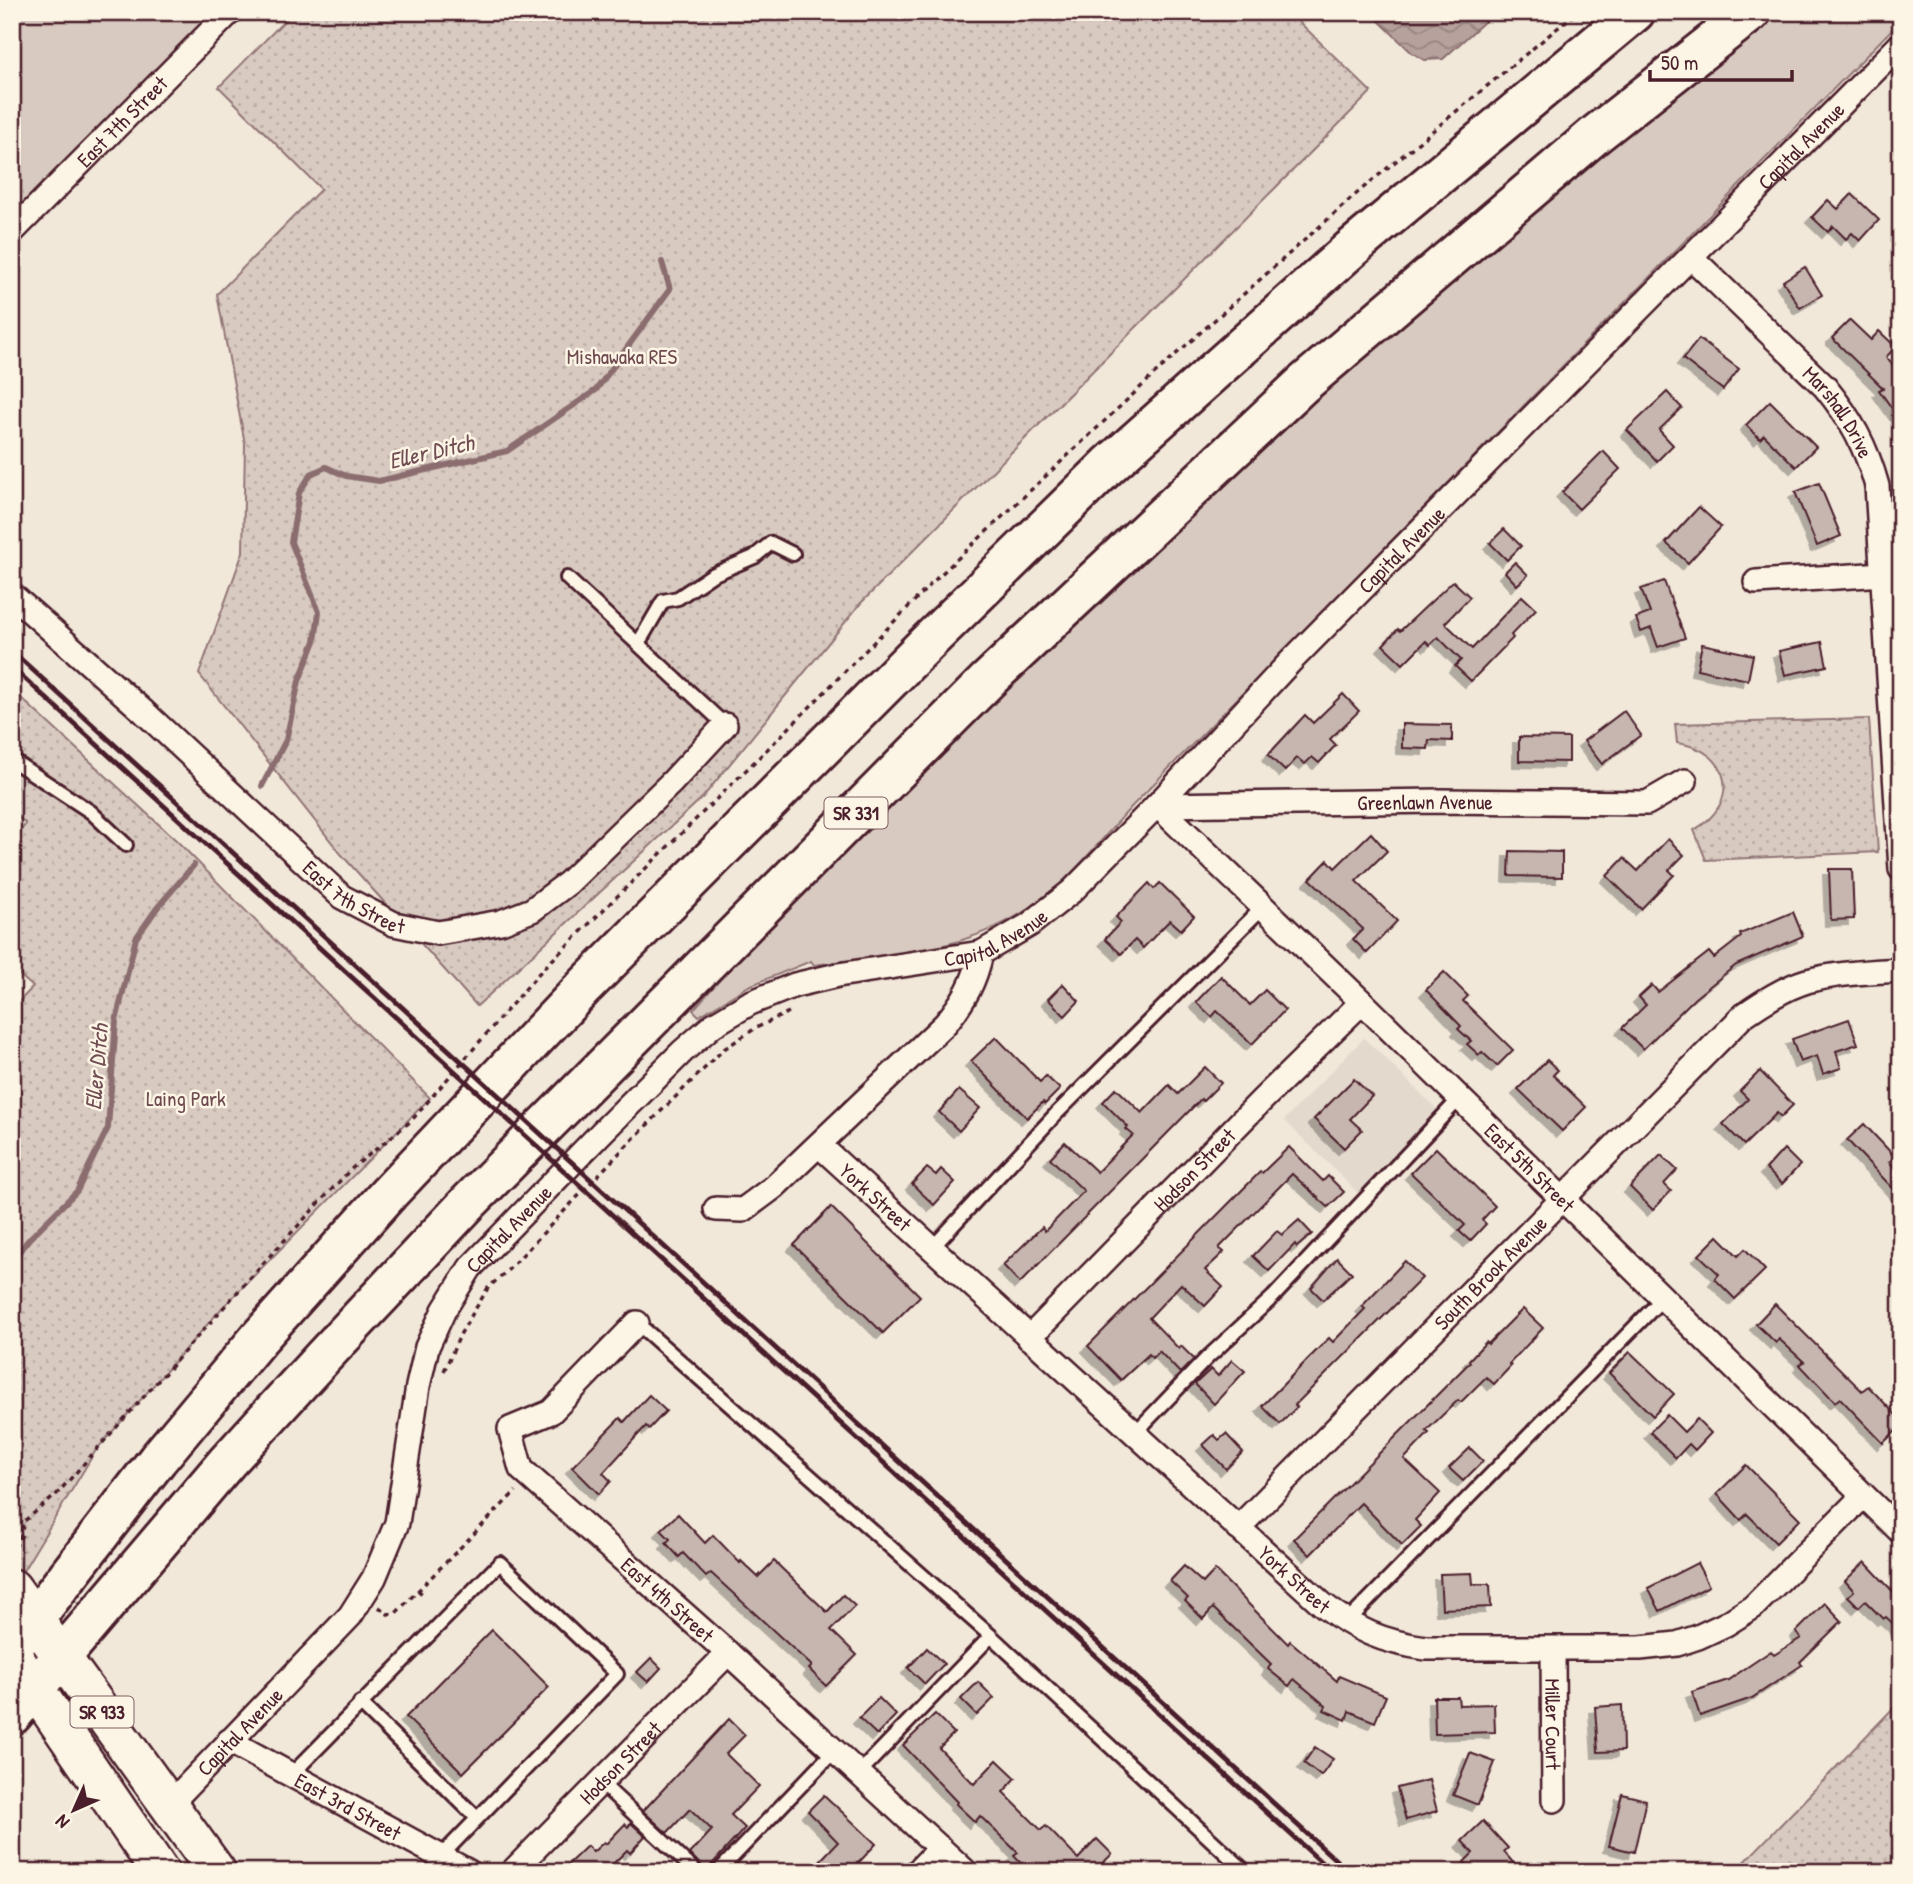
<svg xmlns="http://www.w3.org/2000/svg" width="1913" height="1884" viewBox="0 0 1913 1884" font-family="'Patrick Hand',sans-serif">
<defs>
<pattern id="park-dots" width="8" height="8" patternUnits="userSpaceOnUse" patternTransform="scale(1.75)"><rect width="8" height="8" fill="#d8cac0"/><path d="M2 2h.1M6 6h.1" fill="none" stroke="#bbada5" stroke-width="1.8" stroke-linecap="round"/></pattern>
<pattern id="water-waves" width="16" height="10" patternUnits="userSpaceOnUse" patternTransform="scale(1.75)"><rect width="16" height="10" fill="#b6a19c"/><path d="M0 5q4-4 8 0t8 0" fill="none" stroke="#96837f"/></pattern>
<filter id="shadow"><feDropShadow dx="-6" dy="6" stdDeviation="0" flood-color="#0004"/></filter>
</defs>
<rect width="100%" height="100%" fill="#f1e8da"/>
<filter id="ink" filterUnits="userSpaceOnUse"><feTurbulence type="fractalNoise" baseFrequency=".0143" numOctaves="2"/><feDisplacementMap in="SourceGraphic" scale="14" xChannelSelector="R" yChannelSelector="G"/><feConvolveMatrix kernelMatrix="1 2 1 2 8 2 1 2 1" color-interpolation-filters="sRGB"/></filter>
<g filter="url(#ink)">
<path fill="#e4d9cd" d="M 1364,1038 L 1441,1113 L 1359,1194 L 1284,1120 Z"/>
<g fill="#d8cac0" stroke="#917476" stroke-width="2">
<path d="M 12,12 L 214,12 L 12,216 Z"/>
<path d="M 1776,12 L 1901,12 L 1901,20 L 1137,801 C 1110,829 1085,862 1056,888 C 982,952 906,952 814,965 L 811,961 L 749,986 L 699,1016 L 693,1010 L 801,888 L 1235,467 L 1669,96 Z"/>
</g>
<g fill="url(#park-dots)" stroke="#917476" stroke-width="2">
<path d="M 293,12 L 1289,12 L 1371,92 L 860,604 L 703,797 L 477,1006 L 341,854 L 199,674 L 243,552 L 245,444 L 217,294 L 321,189 L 219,87 Z"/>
<path d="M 21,698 L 177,841 L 430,1098 L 222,1308 L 96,1450 L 12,1589 L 12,1009 L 33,987 L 12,968 L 12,840 L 26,824 L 12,812 L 12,708 Z"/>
<path d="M 1869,719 L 1878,852 L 1706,860 L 1694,830 C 1742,803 1731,750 1677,743 L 1675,724 Z"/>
<path d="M 1901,1700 L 1901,1872 L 1735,1872 Z"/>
</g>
<path fill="url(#water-waves)" stroke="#8b6d6f" stroke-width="2" d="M 1370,12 L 1495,12 L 1443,59 L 1424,60 L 1411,52 Z"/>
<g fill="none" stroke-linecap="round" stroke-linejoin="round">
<g stroke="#8b6d6f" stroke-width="6">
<path d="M 262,786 L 286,740 L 299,681 L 315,641 L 319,612 L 291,542 L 299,493 L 311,474 L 326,467 L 346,476 L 379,481 L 507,451 L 596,390 L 670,289 L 662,262"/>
<path d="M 12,1261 L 29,1239 L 77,1191 L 108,1128 L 116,1021 L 136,938 L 157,908 L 194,865"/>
</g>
</g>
<g fill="#c7b6af" stroke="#4a1f2b" stroke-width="2" filter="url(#shadow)">
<path d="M 1852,194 L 1879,220 L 1860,241 L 1852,233 L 1846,239 L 1833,226 L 1828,232 L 1812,217 L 1828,200 L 1838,209 Z"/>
<path d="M 1805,267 L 1822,295 L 1800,308 L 1783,281 Z"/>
<path d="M 1850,320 L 1871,340 L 1879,331 L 1896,347 L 1886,357 L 1901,375 L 1901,421 L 1879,390 L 1883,388 L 1832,338 Z"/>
<path d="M 1699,339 L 1739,369 L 1723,390 L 1683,359 Z"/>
<path d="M 1667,392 L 1682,408 L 1659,430 L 1673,445 L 1657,461 L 1627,430 Z"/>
<path d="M 1770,401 L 1816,447 L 1796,467 L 1764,435 L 1760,439 L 1746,425 Z"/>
<path d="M 1603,451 L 1620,469 L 1579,509 L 1562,492 Z"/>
<path d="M 1819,483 L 1841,536 L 1817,546 L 1795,492 Z"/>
<path d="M 1699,507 L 1721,527 L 1688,563 L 1666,543 Z"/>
<path d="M 1504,529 L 1521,546 L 1507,560 L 1490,543 Z"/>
<path d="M 1515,562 L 1528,575 L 1517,585 L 1505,572 Z"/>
<path d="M 1453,581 L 1470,597 L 1445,623 L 1472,649 L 1522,596 L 1536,609 L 1511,635 L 1513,638 L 1471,681 L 1455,666 L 1461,660 L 1438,637 L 1430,645 L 1426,641 L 1403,664 L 1383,645 L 1398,629 L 1400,631 Z"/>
<path d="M 1664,581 L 1685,638 L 1658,647 L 1651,628 L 1641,632 L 1636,618 L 1650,613 L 1641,589 Z"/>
<path d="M 1822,642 L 1827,666 L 1785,675 L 1779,651 Z"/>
<path d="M 1702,644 L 1753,655 L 1748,680 L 1697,669 Z"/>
<path d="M 1343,694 L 1359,711 L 1330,739 L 1336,745 L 1319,763 L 1312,757 L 1305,764 L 1297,758 L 1285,771 L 1268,755 L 1305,715 L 1313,723 Z"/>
<path d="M 1624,711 L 1641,735 L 1602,764 L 1584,741 Z"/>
<path d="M 1402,724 L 1452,725 L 1452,741 L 1429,740 L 1428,749 L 1402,748 Z"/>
<path d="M 1519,737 L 1569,738 L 1569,762 L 1519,761 Z"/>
<path d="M 1371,833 L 1387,851 L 1356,881 L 1397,921 L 1367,953 L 1353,939 L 1363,929 L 1310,879 L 1328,860 L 1335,868 Z"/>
<path d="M 1668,839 L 1684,855 L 1669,870 L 1674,875 L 1641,909 L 1607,876 L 1624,858 L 1638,871 Z"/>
<path d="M 1510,851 L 1562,852 L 1562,877 L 1509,876 Z"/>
<path d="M 1829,869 L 1852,869 L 1854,919 L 1831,920 Z"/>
<path d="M 1149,883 L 1154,889 L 1160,883 L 1194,916 L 1181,930 L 1170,920 L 1143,948 L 1135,940 L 1121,954 L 1105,939 L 1121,922 L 1116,917 Z"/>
<path d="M 1793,912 L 1803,936 L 1736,965 L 1695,998 L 1643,1049 L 1622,1028 L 1646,1005 L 1639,997 L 1652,985 L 1658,992 L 1709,952 L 1714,958 L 1741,937 L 1740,934 Z"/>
<path d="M 1444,972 L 1468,996 L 1463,1001 L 1513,1050 L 1497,1066 L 1482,1052 L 1479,1055 L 1467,1044 L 1471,1041 L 1458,1029 L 1461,1026 L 1426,990 Z"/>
<path d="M 1221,976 L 1250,1005 L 1265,990 L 1285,1010 L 1252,1044 L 1217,1011 L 1212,1017 L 1196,1002 Z"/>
<path d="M 1063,984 L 1079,1001 L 1065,1016 L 1048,999 Z"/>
<path d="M 1849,1019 L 1858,1044 L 1836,1051 L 1841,1068 L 1823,1074 L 1817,1056 L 1800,1062 L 1792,1039 Z"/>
<path d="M 996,1037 L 1040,1082 L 1046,1076 L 1060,1089 L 1045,1104 L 1043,1102 L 1027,1118 L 971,1061 Z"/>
<path d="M 1547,1060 L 1558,1070 L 1553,1075 L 1586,1107 L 1562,1131 L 1518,1089 Z"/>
<path d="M 1205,1067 L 1221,1083 L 1203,1101 L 1201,1099 L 1020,1283 L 1003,1265 L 1042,1227 L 1045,1231 L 1084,1191 L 1050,1158 L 1065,1142 L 1097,1172 L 1133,1135 L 1126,1129 L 1128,1127 L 1103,1102 L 1116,1088 L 1142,1113 L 1169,1085 L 1178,1094 Z"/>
<path d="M 1760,1071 L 1793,1105 L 1781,1117 L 1777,1113 L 1744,1145 L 1723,1124 L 1748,1099 L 1740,1091 Z"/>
<path d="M 1354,1079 L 1372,1096 L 1350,1119 L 1362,1130 L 1344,1148 L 1314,1119 Z"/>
<path d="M 959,1090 L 980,1108 L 959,1131 L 939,1112 Z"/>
<path d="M 1864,1124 L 1895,1157 L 1889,1162 L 1901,1173 L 1901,1197 L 1847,1140 Z"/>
<path d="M 1289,1147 L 1323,1181 L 1328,1176 L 1344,1192 L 1328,1207 L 1292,1174 L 1219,1248 L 1224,1252 L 1205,1270 L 1223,1287 L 1205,1306 L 1181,1284 L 1149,1318 L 1179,1349 L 1181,1346 L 1194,1359 L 1180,1373 L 1159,1351 L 1152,1358 L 1149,1354 L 1121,1380 L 1088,1346 L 1260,1172 L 1262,1173 Z"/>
<path d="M 1436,1148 L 1495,1206 L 1482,1220 L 1486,1224 L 1470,1241 L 1459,1231 L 1465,1225 L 1411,1173 Z"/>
<path d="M 1784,1149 L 1800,1165 L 1782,1184 L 1766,1169 Z"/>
<path d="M 1661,1155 L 1677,1170 L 1664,1184 L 1671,1191 L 1653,1210 L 1630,1187 Z"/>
<path d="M 927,1168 L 936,1175 L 941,1169 L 955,1182 L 934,1205 L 912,1184 Z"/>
<path d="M 831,1207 L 920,1296 L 883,1333 L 794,1245 Z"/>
<path d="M 1299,1220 L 1312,1234 L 1297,1247 L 1295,1244 L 1269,1271 L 1253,1256 L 1277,1231 L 1282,1235 Z"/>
<path d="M 1718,1236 L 1738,1256 L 1745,1249 L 1765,1270 L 1735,1299 L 1715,1279 L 1719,1274 L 1699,1255 Z"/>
<path d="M 1337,1258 L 1352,1273 L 1323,1300 L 1311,1288 Z"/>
<path d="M 1405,1261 L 1422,1278 L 1295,1405 L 1297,1407 L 1280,1424 L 1262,1406 L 1329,1338 L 1333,1342 L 1365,1309 L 1362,1306 Z"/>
<path d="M 1775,1304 L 1862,1391 L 1868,1386 L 1901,1420 L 1901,1426 L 1883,1443 L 1840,1398 L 1835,1402 L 1800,1365 L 1804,1362 L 1779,1339 L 1776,1343 L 1756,1324 Z"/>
<path d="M 1523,1309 L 1543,1328 L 1509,1364 L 1511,1366 L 1494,1384 L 1486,1377 L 1461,1402 L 1458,1400 L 1426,1431 L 1429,1433 L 1404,1459 L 1440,1493 L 1415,1520 L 1421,1526 L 1402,1545 L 1361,1503 L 1310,1555 L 1294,1539 L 1470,1362 L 1469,1360 L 1486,1342 L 1488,1344 Z"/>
<path d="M 1630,1352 L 1674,1394 L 1653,1416 L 1609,1373 Z"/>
<path d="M 1232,1360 L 1245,1371 L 1214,1404 L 1195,1384 L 1211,1369 L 1218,1376 Z"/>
<path d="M 649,1395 L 666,1411 L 649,1429 L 646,1426 L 603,1473 L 611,1481 L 599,1494 L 572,1467 L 620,1418 L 624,1422 Z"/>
<path d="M 1667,1415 L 1684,1432 L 1697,1419 L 1711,1433 L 1695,1450 L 1689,1444 L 1676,1458 L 1650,1432 Z"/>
<path d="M 1226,1434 L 1243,1452 L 1226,1469 L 1203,1445 L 1214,1435 L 1219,1440 Z"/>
<path d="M 1470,1448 L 1483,1461 L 1463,1481 L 1449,1468 Z"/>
<path d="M 1746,1465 L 1800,1519 L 1776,1543 L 1747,1514 L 1741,1520 L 1717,1494 Z"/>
<path d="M 678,1514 L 705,1543 L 713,1535 L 740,1563 L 741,1561 L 758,1577 L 774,1561 L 827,1612 L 843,1595 L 855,1606 L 831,1630 L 857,1655 L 826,1686 L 809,1669 L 812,1666 L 711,1573 L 706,1577 L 683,1553 L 679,1557 L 666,1543 L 670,1539 L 661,1530 Z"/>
<path d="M 1865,1562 L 1901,1600 L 1901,1631 L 1886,1617 L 1883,1619 L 1865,1601 L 1859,1607 L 1848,1596 L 1854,1591 L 1845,1581 Z"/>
<path d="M 1697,1563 L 1709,1586 L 1660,1611 L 1648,1588 Z"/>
<path d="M 1184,1566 L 1203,1583 L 1215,1570 L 1288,1644 L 1290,1641 L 1337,1681 L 1339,1676 L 1386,1696 L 1375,1722 L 1349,1711 L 1346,1720 L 1324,1710 L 1326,1706 L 1294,1679 L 1289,1686 L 1268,1669 L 1271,1664 L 1213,1608 L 1203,1619 L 1185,1601 L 1188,1598 L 1170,1581 Z"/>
<path d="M 1472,1573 L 1473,1584 L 1490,1584 L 1491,1607 L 1442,1609 L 1440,1574 Z"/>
<path d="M 1825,1603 L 1842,1621 L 1800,1662 L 1802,1665 L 1752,1698 L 1700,1716 L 1692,1692 L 1728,1680 L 1771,1651 L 1774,1655 L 1801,1638 L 1796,1632 Z"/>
<path d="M 492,1630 L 549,1687 L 463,1773 L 406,1717 Z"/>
<path d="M 927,1648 L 944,1664 L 925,1684 L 908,1668 Z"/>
<path d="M 651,1658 L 661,1668 L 648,1682 L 637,1672 Z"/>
<path d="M 978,1682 L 994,1698 L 977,1715 L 961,1699 Z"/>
<path d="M 1434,1697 L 1458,1697 L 1459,1705 L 1494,1704 L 1495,1732 L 1435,1734 Z"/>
<path d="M 879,1698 L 896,1715 L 877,1735 L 859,1718 Z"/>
<path d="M 1622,1705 L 1623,1751 L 1598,1752 L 1595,1707 Z"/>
<path d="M 935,1714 L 954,1733 L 939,1748 L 974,1784 L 997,1760 L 1016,1778 L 1003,1792 L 1041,1830 L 1046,1826 L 1078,1859 L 1097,1839 L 1112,1854 L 1094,1872 L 1029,1872 L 1014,1856 L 1018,1853 L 980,1816 L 975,1822 L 956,1804 L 957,1802 L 903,1745 Z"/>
<path d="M 729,1719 L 745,1735 L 726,1754 L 759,1786 L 731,1815 L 745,1828 L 705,1872 L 702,1866 L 690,1854 L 712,1830 L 690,1809 L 667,1833 L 643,1811 Z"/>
<path d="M 1315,1747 L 1333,1759 L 1321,1776 L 1304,1763 Z"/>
<path d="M 1470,1753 L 1495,1762 L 1478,1805 L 1453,1795 Z"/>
<path d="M 1429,1780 L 1437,1811 L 1406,1820 L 1397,1788 Z"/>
<path d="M 1622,1794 L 1646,1800 L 1634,1852 L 1609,1846 Z"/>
<path d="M 824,1795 L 876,1844 L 850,1872 L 825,1872 L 817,1864 L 838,1842 L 808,1811 Z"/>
<path d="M 1483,1821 L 1508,1848 L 1504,1852 L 1521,1872 L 1473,1872 L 1464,1862 L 1473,1853 L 1462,1841 Z"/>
<path d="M 631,1823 L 645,1836 L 630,1853 L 627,1850 L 605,1872 L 560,1872 L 587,1846 L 593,1852 L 604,1842 L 606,1844 L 625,1824 L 628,1827 Z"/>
</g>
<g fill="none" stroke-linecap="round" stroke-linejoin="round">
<g stroke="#4a1f2b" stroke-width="18">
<g id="service">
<path d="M 567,578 L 725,725"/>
<path d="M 638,644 L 663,601 L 678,598 L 712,575 L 754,557 L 771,543 L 793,554"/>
<path d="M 12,760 L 91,812 L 126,845"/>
<path d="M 932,1248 L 1056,1114 L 1263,907"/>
<path d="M 637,1323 L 991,1636 L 1246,1872"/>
<path d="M 1134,1434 L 1207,1358 L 1273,1297 L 1460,1098"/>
<path d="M 1346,1623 L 1664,1297"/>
<path d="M 360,1703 L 477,1818"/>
<path d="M 859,1773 L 991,1636"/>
<path d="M 292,1774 L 500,1563 L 617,1674 L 441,1856"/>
<path d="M 600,1782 L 696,1872"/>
<path d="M 718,1872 L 835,1750"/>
</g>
</g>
<g stroke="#4a1f2b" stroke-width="28">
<g id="minor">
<path id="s1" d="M 12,232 L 230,12"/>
<path id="s2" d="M 1691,257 L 1825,387 C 1851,419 1866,446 1877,486 L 1901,869"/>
<path d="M 1756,582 L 1901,573"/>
<path id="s3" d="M 12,595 L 144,712 L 342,897 L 394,924 L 438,933 L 501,922 L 532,910 L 568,883 L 672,782 L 725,725"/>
<path id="s4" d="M 1157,805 L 1362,1002 L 1901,1532"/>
<path id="s5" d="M 1157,805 L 1440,801 L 1647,803 L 1685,781"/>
<path id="s6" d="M 819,1145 L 1322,1604 C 1356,1630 1382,1642 1426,1648 L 1640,1648 L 1677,1644 L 1698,1637 L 1726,1624 L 1753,1607 L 1863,1496"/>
<path d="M 716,1209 L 743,1210 L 774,1187 L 945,1024 C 964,1001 975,982 981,953"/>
<path id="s7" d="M 637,1323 L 551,1412 L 510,1429 L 521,1469 L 728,1653 L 966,1872"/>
<path id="s8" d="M 1029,1338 L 1262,1100 L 1362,1002"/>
<path id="s9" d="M 1238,1528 L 1744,1015 C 1763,1002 1784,988 1807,981 C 1837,973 1870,972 1901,970"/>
<path id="s10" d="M 1553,1649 L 1554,1800"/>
<path id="s11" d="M 229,1741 L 469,1872"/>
<path id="s12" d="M 169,1805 L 350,1616 L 374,1578 L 397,1523 L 418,1386 L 427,1347 L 444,1310 L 470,1268 L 602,1132 L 683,1051 L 713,1025 L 750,1003 L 795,985 L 838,975 L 981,953 L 1029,925 L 1072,891 L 1157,805 L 1290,662 L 1901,44"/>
<path id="s13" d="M 512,1872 L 728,1653"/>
<path d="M 917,1872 L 940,1848"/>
</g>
</g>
<g stroke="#4a1f2b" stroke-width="42">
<g id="primary">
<path d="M 12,1588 L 217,1872"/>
<path d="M 12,1655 L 160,1872"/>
</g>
</g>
<g stroke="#4a1f2b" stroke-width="44">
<g id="trunk">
<path d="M 12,1648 L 158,1459 L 259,1338 L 389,1193 L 584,987 L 928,642 L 1109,465 L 1351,249 L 1635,12"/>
<path d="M 12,1715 L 227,1462 L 323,1357 L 468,1203 L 988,680 L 1303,384 L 1595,135 L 1751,12"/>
</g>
</g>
<g stroke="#4a1f2b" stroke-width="3.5" stroke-dasharray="5 5" stroke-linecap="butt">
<path d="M 444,1371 L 461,1333 L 488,1288 L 509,1269 L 626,1146 L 724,1049 L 756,1028 L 791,1011"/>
<path d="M 15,1548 L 22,1534 L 23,1522 L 55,1496 L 267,1259 L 350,1170 L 411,1121 L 540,972 L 791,726 L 938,577 L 1174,356 L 1362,189 L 1577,12"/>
<path d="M 418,1590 L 424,1596"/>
<path d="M 379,1607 L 388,1614 L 396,1613 L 516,1491"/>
</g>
<use href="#service" stroke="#fcf5e5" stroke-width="12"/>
<use href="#minor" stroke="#fcf5e5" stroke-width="23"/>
<use href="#primary" stroke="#fcf5e5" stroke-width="37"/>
<use href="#trunk" stroke="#fcf5e5" stroke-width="38"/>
<g stroke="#4a1f2b" stroke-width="5">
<path d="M 12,651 L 1349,1872"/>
<path d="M 12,667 L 1332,1872"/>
</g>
</g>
</g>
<g text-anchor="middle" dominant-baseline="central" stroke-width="5" stroke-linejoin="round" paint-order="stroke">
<g fill="#fcf5e5" stroke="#7f5f63" stroke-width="2">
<rect x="824.5" y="797.5" width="63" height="31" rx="5"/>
<rect x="70.5" y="1696.5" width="63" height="31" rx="5"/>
</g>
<g font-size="19" font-weight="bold" fill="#4a1f2b">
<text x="856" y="813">SR 331</text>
<text x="102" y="1712">SR 933</text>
</g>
<g font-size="21" fill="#4a1f2b" stroke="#fcf5e5">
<text stroke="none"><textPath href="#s1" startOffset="156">East 7th Street</textPath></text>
<text stroke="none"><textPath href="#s12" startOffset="2412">Capital Avenue</textPath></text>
<text stroke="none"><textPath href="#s2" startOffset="215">Marshall Drive</textPath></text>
<text stroke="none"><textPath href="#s12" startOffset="1844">Capital Avenue</textPath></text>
<text stroke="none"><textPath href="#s5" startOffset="268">Greenlawn Avenue</textPath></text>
<text stroke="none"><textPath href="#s3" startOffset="458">East 7th Street</textPath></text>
<text stroke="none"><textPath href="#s12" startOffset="1278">Capital Avenue</textPath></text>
<text stroke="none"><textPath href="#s4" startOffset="520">East 5th Street</textPath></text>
<text stroke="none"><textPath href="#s8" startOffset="236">Hodson Street</textPath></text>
<text stroke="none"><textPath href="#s6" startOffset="77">York Street</textPath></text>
<text stroke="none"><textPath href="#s12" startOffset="690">Capital Avenue</textPath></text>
<text stroke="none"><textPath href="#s9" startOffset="359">South Brook Avenue</textPath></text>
<text stroke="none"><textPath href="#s6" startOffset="644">York Street</textPath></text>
<text stroke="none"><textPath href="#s7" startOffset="406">East 4th Street</textPath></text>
<text stroke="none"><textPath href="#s10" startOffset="75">Miller Court</textPath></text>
<text stroke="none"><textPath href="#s12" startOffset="102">Capital Avenue</textPath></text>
<text stroke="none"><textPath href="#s13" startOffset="154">Hodson Street</textPath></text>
<text stroke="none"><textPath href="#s11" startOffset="136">East 3rd Street</textPath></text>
</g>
<g font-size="21" fill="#6e4a50" stroke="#fcf5e5">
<text x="622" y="356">Mishawaka RES</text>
<text x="186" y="1098">Laing Park</text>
</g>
<g font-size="23" font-style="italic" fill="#704c53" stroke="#fcf5e5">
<text transform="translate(431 451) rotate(-13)">Eller Ditch</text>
<text transform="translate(96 1067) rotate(-85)">Eller Ditch</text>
</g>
</g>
<rect width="1913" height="1884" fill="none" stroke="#fcf5e5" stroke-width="42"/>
<rect x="21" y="21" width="1871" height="1842" fill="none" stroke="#4a1f2b" stroke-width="2.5" filter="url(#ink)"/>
<g transform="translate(74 1810) rotate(225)" stroke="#fcf5e5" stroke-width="5" paint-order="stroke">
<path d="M0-5L12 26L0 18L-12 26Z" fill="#4a1f2b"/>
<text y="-10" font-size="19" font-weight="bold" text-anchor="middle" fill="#4a1f2b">N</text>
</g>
<path d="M1650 70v10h142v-10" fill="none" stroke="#4a1f2b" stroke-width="3.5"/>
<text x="1661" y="70" font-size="21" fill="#4a1f2b" stroke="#fcf5e5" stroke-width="5" paint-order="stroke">50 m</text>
</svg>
